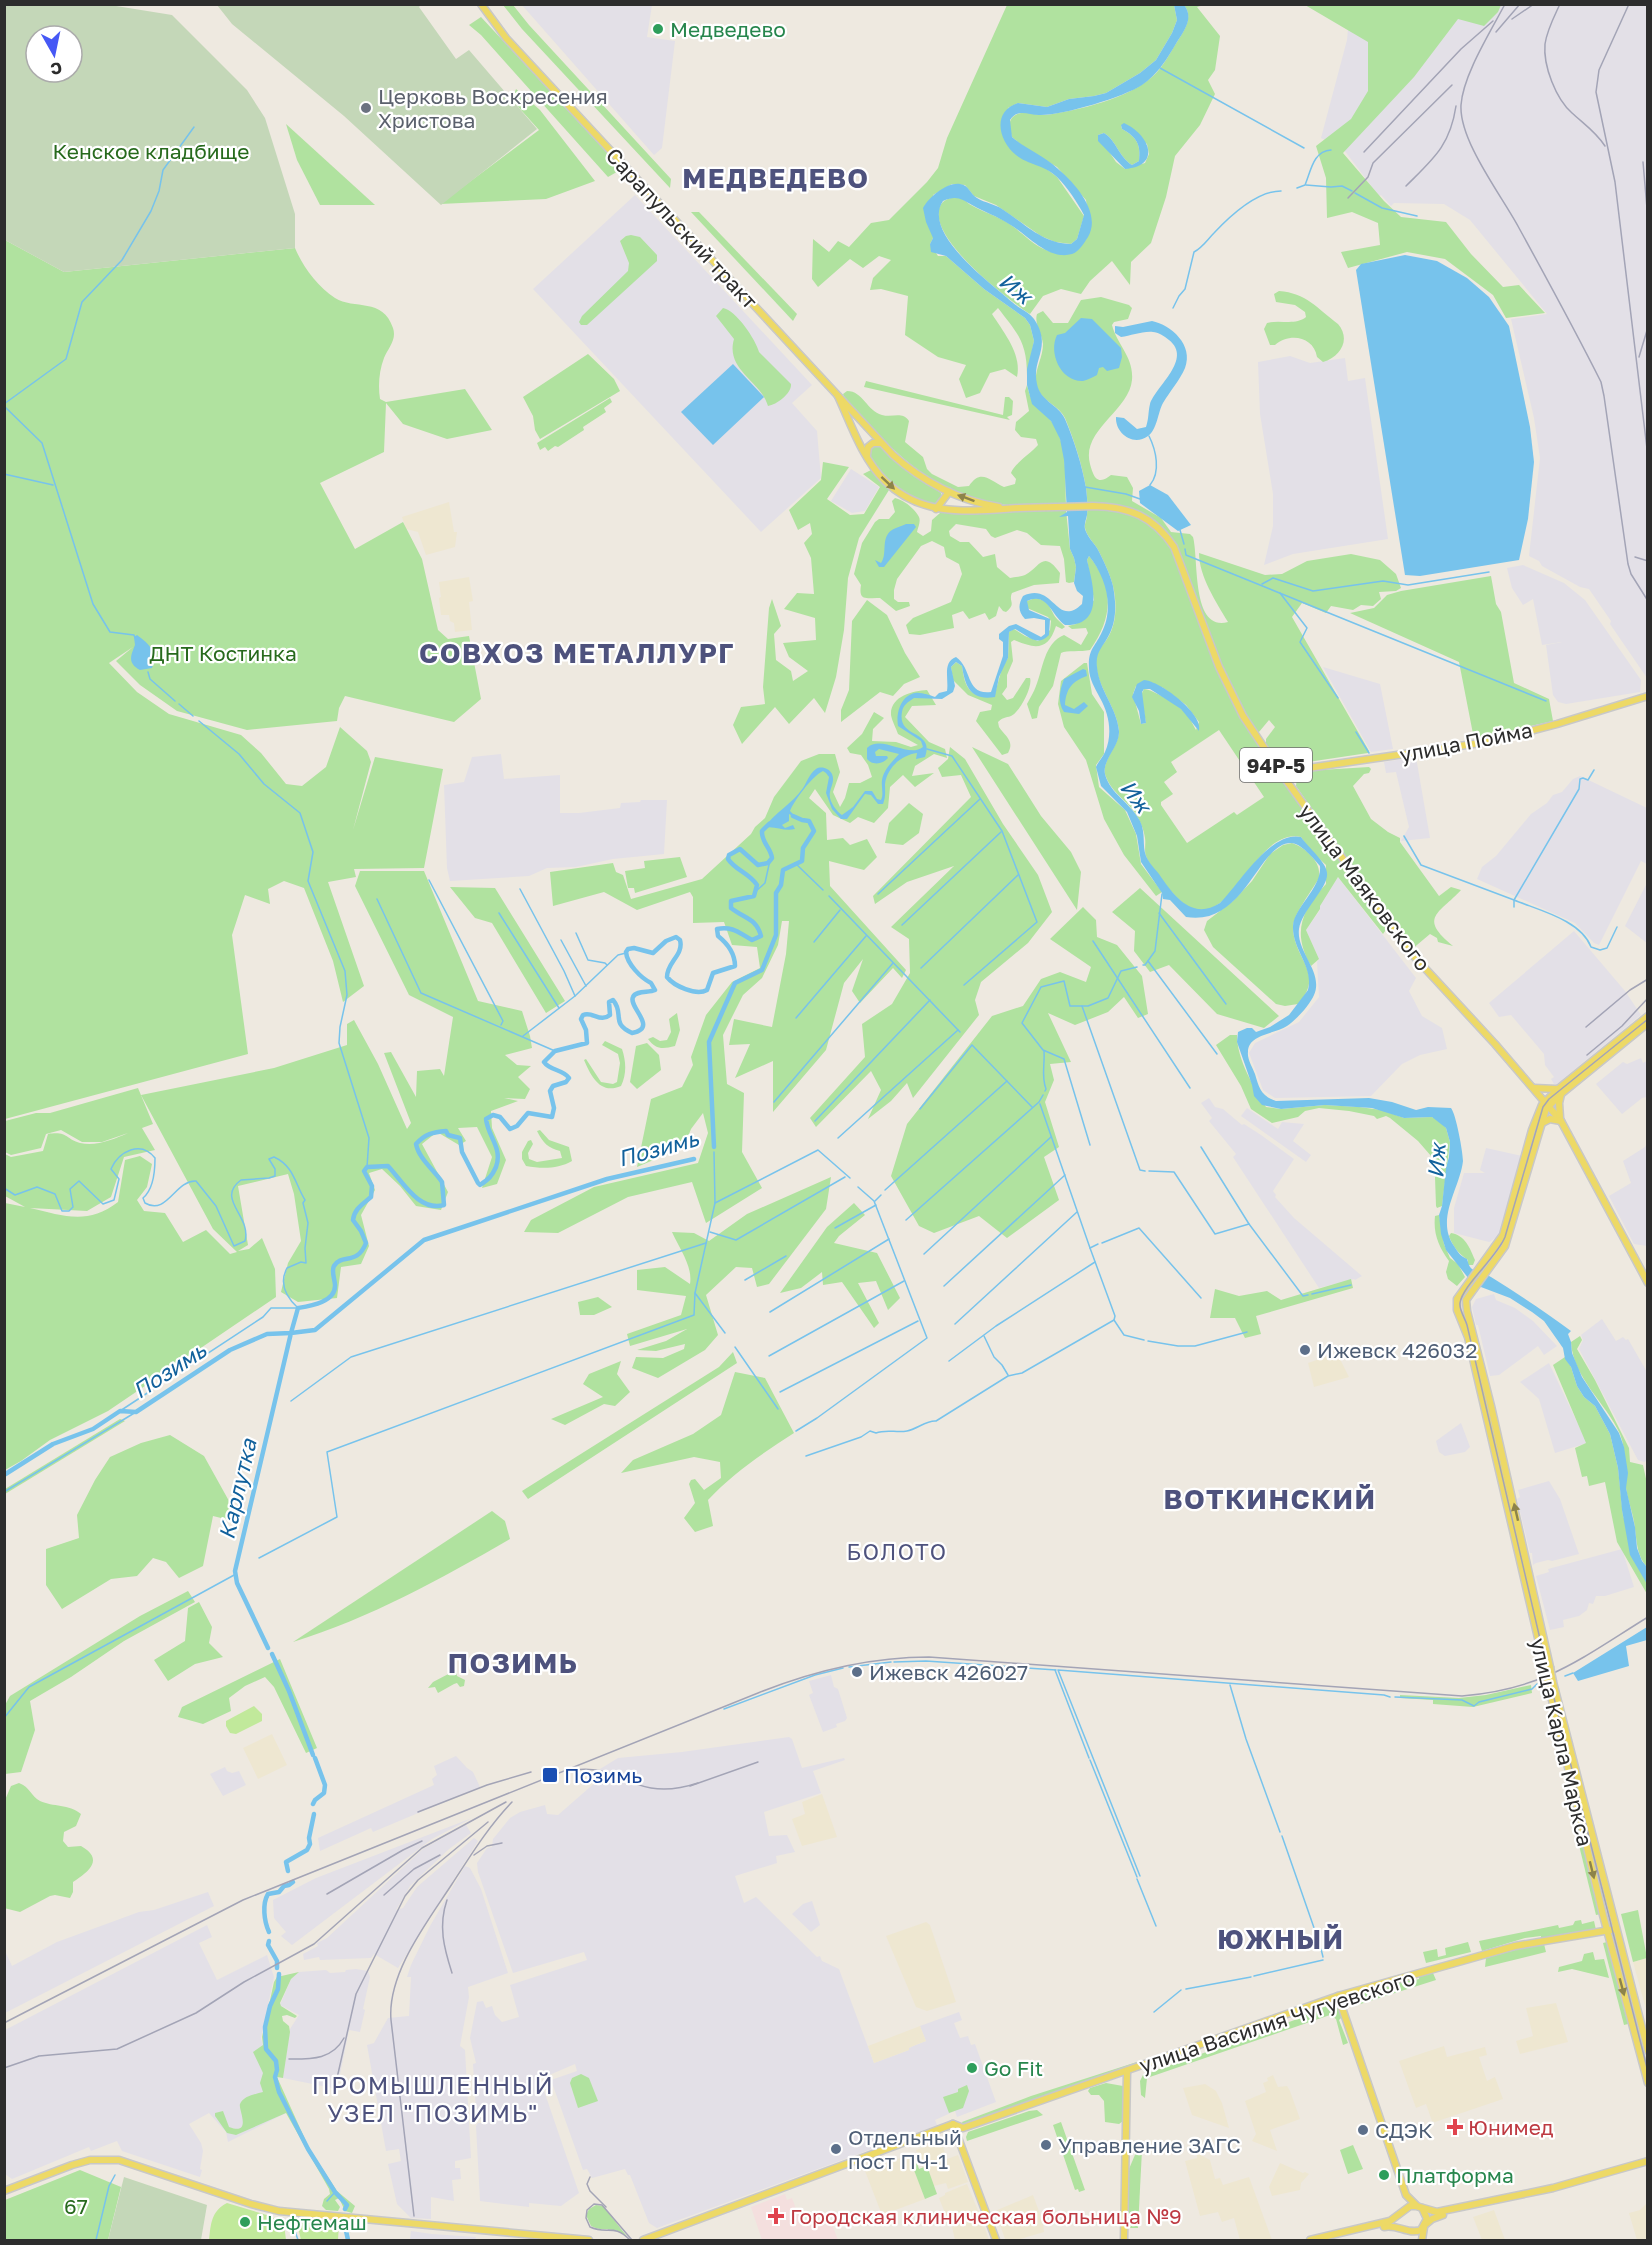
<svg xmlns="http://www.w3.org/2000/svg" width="1652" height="2245" viewBox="0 0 1652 2245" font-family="'Golos Text',sans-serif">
<rect width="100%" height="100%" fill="#eee9e0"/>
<g fill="#e3e0e7">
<path d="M 522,5 L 652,5 L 647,37 L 675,41 L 662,148 L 654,155 Z"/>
<path d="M 1350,5 L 1647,5 L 1647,678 L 1610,624 L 1611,621 L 1589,589 L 1580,587 L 1542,566 L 1539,561 L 1529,556 L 1540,458 L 1534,418 L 1511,319 L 1547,314 L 1470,220 L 1444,204 L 1394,203 L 1391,206 L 1381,195 L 1379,196 L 1344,150 L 1321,138 L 1347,40 Z"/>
<path d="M 635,195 L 812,385 L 792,403 L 817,431 L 821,478 L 761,532 L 533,289 Z"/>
<path d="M 1290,356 L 1310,363 L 1345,358 L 1348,381 L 1365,378 L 1388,539 L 1293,554 L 1264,565 L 1273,526 L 1273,494 L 1260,414 L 1258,362 Z"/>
<path d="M 851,469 L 879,487 L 865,511 L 852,513 L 831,501 Z"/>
<path d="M 1523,565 L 1564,583 L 1585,600 L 1641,680 L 1640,692 L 1566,704 L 1558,702 L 1553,695 L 1546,645 L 1562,642 L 1542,645 L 1533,599 L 1523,605 L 1512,588 L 1507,568 Z"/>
<path d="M 1323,667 L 1380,684 L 1393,749 L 1371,752 Z"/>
<path d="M 501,754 L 504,779 L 560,775 L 560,813 L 579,813 L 620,808 L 621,803 L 640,802 L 641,800 L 667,800 L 664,854 L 613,859 L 576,867 L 547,868 L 529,876 L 450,881 L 447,868 L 444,785 L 464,782 L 472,757 Z"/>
<path d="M 1416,757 L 1430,838 L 1401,841 L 1409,827 L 1396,772 L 1386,773 L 1384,762 Z"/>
<path d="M 1580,776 L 1647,808 L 1647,864 L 1641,861 L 1599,945 L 1594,943 L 1575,923 L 1477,879 L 1482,867 L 1496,856 L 1531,814 L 1547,803 L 1553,795 L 1562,792 L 1573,779 Z"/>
<path d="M 1338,877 L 1416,978 L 1409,991 L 1422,1016 L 1442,1028 L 1447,1049 L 1420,1055 L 1402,1064 L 1371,1096 L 1275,1098 L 1263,1090 L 1249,1053 L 1255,1043 L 1299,1022 L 1319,997 L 1317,962 L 1319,959 L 1306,930 L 1320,910 L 1320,906 Z"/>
<path d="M 1647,883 L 1647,943 L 1625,926 Z"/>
<path d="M 1574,931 L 1625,991 L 1641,1015 L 1557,1084 L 1554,1084 L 1551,1079 L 1554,1077 L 1545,1065 L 1544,1054 L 1511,1015 L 1499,1017 L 1489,1003 Z"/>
<path d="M 1641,1058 L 1643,1063 L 1647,1061 L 1647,1097 L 1642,1098 L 1622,1114 L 1596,1084 L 1623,1062 L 1627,1064 Z"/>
<path d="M 1209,1098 L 1215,1107 L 1223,1109 L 1242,1125 L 1244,1124 L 1261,1135 L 1294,1159 L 1273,1191 L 1276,1195 L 1275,1197 L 1294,1218 L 1362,1276 L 1355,1280 L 1354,1279 L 1319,1288 L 1233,1157 L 1236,1154 L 1209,1121 L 1212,1118 L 1201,1103 Z"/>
<path d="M 1247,1108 L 1278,1129 L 1282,1122 L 1304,1124 L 1293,1141 L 1311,1155 L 1306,1162 L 1241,1116 Z"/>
<path d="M 1647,1143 L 1647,1246 L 1634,1244 L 1609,1196 L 1631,1183 L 1623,1161 L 1645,1147 Z"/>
<path d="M 1486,1148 L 1522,1156 L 1501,1235 L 1489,1242 L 1454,1233 L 1454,1208 L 1464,1173 L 1485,1173 L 1480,1170 Z"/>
<path d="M 1494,1294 L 1496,1300 L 1515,1308 L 1533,1321 L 1557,1346 L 1544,1355 L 1538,1346 L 1499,1375 L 1490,1376 L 1478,1325 L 1476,1325 L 1472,1307 L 1476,1299 Z"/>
<path d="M 1602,1319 L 1616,1341 L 1623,1337 L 1626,1340 L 1628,1339 L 1647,1372 L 1648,1460 L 1644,1462 L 1638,1460 L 1579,1349 L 1583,1340 L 1581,1335 Z"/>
<path d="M 1549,1363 L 1587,1443 L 1555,1453 L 1539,1399 L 1520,1382 Z"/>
<path d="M 1461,1423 L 1470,1447 L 1465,1452 L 1445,1456 L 1439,1452 L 1436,1441 Z"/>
<path d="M 1549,1481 L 1560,1499 L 1579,1554 L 1552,1561 L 1548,1560 L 1536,1563 L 1533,1565 L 1532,1553 L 1530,1553 L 1517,1499 L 1520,1497 L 1518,1490 Z"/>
<path d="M 1622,1549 L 1634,1587 L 1605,1596 L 1596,1596 L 1593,1604 L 1589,1603 L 1587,1610 L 1579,1616 L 1563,1620 L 1564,1627 L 1550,1630 L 1536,1576 L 1549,1572 L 1548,1569 Z"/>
<path d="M 831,1675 L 834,1687 L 838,1689 L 847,1718 L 845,1721 L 836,1724 L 837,1727 L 823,1732 L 809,1695 L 813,1693 L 809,1681 Z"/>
<path d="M 789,1737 L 792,1739 L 802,1768 L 844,1758 L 845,1760 L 813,1771 L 821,1793 L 764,1812 L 769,1836 L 787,1835 L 795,1852 L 776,1856 L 777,1863 L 735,1876 L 744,1903 L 756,1897 L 817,1957 L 820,1956 L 822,1961 L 839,1969 L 874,2063 L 909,2050 L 909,2048 L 913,2046 L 926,2041 L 920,2026 L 959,2012 L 962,2020 L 954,2023 L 960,2038 L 968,2036 L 971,2045 L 975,2044 L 996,2102 L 957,2117 L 955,2111 L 935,2120 L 937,2125 L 657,2228 L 649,2223 L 630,2175 L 628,2175 L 625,2169 L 592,2178 L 587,2169 L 583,2170 L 551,2080 L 577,2071 L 575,2064 L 540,2079 L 579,2193 L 561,2206 L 529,2203 L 529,2207 L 480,2201 L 476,2126 L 478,2123 L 484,2123 L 483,2119 L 477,2119 L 474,2085 L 483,2083 L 481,2079 L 474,2081 L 473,2064 L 476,2063 L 470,2038 L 477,2002 L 483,2001 L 486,2008 L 492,2006 L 495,2015 L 502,2022 L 519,2017 L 510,1985 L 587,1960 L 584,1952 L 513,1973 L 478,1872 L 477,1863 L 487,1848 L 492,1847 L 493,1839 L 510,1818 L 520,1812 L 545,1805 L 547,1814 L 558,1815 L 597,1781 L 595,1772 L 599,1772 L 600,1769 L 618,1758 L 682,1752 Z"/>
<path d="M 456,1756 L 467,1768 L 473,1772 L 480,1787 L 373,1832 L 371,1828 L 320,1851 L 318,1838 L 434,1785 L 432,1779 L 437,1775 L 434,1766 Z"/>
<path d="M 225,1767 L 227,1771 L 232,1773 L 239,1771 L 246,1785 L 223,1796 L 210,1774 Z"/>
<path d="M 472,1818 L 432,1839 L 292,1945 L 281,1936 L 286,1932 L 274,1918 L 273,1900 L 316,1878 Z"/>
<path d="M 466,1825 L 471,1833 L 449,1849 L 410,1886 L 396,1910 L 403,1908 L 417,1887 L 474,1838 L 478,1841 L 398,1968 L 374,1954 L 371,1958 L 320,1960 L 319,1957 L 304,1960 L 303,1954 L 318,1946 L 317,1943 L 327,1938 L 423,1849 Z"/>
<path d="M 465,1866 L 470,1868 L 481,1889 L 508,1973 L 468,1987 L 469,1997 L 460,2046 L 465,2050 L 471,2158 L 455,2161 L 455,2168 L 460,2168 L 461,2179 L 452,2180 L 454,2201 L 431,2197 L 431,2219 L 411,2218 L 397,2204 L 388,2164 L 401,2161 L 399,2149 L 386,2151 L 367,2045 L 374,2043 L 388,2018 L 409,2016 L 411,1977 L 407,1977 L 411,1965 L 430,1926 Z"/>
<path d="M 208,1892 L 214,1906 L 5,2013 L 5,1951 L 12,1966 L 57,1942 L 139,1912 L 154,1910 Z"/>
<path d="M 812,1901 L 820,1925 L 811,1932 L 792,1914 L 803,1904 Z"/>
<path d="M 207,1925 L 212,1937 L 199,1943 L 217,1980 L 267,1955 L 274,1977 L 261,2038 L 273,2087 L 286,2113 L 228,2142 L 226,2132 L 209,2113 L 189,2124 L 201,2143 L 203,2151 L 200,2169 L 202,2170 L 200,2177 L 122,2151 L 117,2141 L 91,2151 L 89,2147 L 12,2179 L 5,2174 L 5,2030 Z"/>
<path d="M 356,1969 L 368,1971 L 370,1977 L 363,2009 L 365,2010 L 360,2032 L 349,2030 L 337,2089 L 283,2078 L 290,2029 L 299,2015 L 280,2005 L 291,1979 L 299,1972 L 326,1970 L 330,1973 L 345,1972 L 346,1970 Z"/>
<path d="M 411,2231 L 432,2234 L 476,2237 L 475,2240 L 410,2240 Z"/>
</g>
<g fill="#eee7d1">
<path d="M 449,502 L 454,532 L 457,532 L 455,547 L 426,555 L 418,532 L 406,529 L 402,517 Z"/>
<path d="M 469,577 L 473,601 L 469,602 L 472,630 L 455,632 L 454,623 L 450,621 L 449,615 L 441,615 L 439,598 L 441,597 L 439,582 Z"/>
<path d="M 1337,1353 L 1349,1377 L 1314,1387 L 1308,1363 Z"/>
<path d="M 272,1734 L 287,1765 L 258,1779 L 243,1748 Z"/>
<path d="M 822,1794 L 837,1837 L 802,1846 L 792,1819 L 805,1814 L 802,1802 Z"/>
<path d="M 926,1922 L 930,1925 L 956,2002 L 927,2011 L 916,2007 L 886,1936 Z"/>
<path d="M 1647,1958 L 1648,1958 L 1647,2013 L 1633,1962 Z"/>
<path d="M 1556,2003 L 1568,2042 L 1520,2054 L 1516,2041 L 1533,2036 L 1526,2008 Z"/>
<path d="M 920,2026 L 926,2041 L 913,2046 L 909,2048 L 909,2050 L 874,2063 L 868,2046 Z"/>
<path d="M 1444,2046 L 1447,2057 L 1485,2047 L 1487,2055 L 1479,2057 L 1487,2081 L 1495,2077 L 1503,2099 L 1435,2122 L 1432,2121 L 1426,2104 L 1416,2108 L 1399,2061 Z"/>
<path d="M 1273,2075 L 1278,2087 L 1287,2086 L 1290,2091 L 1300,2119 L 1270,2130 L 1277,2151 L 1252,2141 L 1256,2134 L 1245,2101 L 1266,2092 L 1263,2083 L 1268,2081 L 1267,2078 Z"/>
<path d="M 1205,2084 L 1216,2091 L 1222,2103 L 1229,2128 L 1192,2115 L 1183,2088 Z"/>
<path d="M 941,2141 L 947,2159 L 958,2155 L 968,2182 L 948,2189 L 946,2183 L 934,2186 L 927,2167 L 922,2168 L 916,2150 Z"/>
<path d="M 1197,2153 L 1210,2160 L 1215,2179 L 1220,2178 L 1223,2185 L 1249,2177 L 1272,2240 L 1240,2240 L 1234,2218 L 1222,2222 L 1218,2212 L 1200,2216 L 1185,2161 L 1197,2158 Z"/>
<path d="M 909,2155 L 925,2199 L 882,2215 L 865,2171 Z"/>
<path d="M 1280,2163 L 1303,2173 L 1305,2172 L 1309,2174 L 1301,2183 L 1300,2190 L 1272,2196 L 1269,2187 Z"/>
<path d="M 967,2184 L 979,2213 L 949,2223 L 939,2198 L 945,2195 L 945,2193 Z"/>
<path d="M 1033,2195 L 1043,2222 L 1044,2232 L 1017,2240 L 1005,2239 L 995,2211 Z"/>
<path d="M 1647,2203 L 1647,2240 L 1637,2240 L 1629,2213 L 1640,2210 Z"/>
<path d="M 1494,2210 L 1505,2240 L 1482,2240 L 1473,2217 Z"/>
<path d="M 981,2217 L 989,2240 L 955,2240 L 952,2227 Z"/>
</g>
<path fill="#f4dfde" d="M 785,2194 L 787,2200 L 792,2198 L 803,2227 L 830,2219 L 838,2240 L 762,2240 L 751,2207 Z"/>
<g fill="#b0e29f" fill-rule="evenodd">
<path d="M 503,5 L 513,5 L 529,25 L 671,179 L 670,188 L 522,29 Z"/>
<path d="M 1007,5 L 1174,5 L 1177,20 L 1172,33 L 1156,60 L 1140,73 L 1106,93 L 1094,96 L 1069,99 L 1047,107 L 1018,103 L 1008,108 L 1004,137 L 1035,163 L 1044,167 L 1057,177 L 1084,216 L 1077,239 L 1071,244 L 1055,242 L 1041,236 L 996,205 L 974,196 L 965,185 L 952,184 L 933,195 L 933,238 L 930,244 L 938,256 L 946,256 L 984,289 L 1025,318 L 1030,325 L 1034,341 L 1027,376 C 1027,342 1018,334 998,308 L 992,314 C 1004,333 1022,354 1017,377 L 1005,369 L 990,373 L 980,393 L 966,398 L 959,379 L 966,365 L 938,357 L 905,335 L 908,296 L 881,289 L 870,290 L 873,278 L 891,260 L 879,256 L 863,268 L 850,259 L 818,287 L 812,279 L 813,239 L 829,252 L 838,241 L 849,247 L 871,223 L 889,220 L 927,182 L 938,168 L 947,138 Z"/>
<path d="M 1184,5 L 1204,5 L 1197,7 L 1220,36 L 1215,70 L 1208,80 L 1215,94 L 1200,125 L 1175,156 L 1166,197 L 1151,243 L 1131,262 L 1130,285 L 1112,261 L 1090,281 L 1081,294 L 1061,289 L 1043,296 L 1030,314 C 1007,299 926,237 940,206 C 943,199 953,196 960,198 C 965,199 967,203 971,205 C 983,212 997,216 1008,223 C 1021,231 1031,244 1046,250 C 1087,265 1091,233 1086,200 L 1057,167 L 1025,148 L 1012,137 C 1010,130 1007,121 1014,116 C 1023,109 1035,116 1045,115 C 1077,111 1130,98 1153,76 C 1164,66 1169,54 1177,42 C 1184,31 1194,17 1184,5 ZM 1121,125 L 1147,144 L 1149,154 L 1145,163 L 1125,169 L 1116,162 L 1098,135 L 1104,133 C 1116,140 1119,157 1132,165 L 1139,161 C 1141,145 1137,137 1122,129 Z"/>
<path d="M 1305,5 L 1501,5 L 1498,12 L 1484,26 L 1458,19 L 1414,77 L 1343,153 L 1384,201 L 1401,217 L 1446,222 L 1471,254 L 1503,287 L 1519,285 L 1545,313 L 1506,318 L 1493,295 L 1445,259 L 1407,252 L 1348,268 L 1341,252 L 1380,245 L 1378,223 L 1352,212 L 1327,218 L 1326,178 L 1316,146 L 1351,119 L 1368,91 L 1368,42 Z"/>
<path d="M 481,17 L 622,169 L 608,177 L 481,35 L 469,25 Z"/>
<path d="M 516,89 L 540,110 L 595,181 L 546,199 L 440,204 L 539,130 L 512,100 Z"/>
<path d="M 286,124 L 375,205 L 320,205 L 297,160 Z"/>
<path d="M 691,212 L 699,212 L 797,314 L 793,321 Z"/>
<path d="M 631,235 L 640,237 L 657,255 L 657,261 L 587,325 L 581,325 L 579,322 L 582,316 L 628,271 L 629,263 L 620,241 L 626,236 Z"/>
<path d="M 5,240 L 64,272 L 295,248 C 303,267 317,286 335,298 C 354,310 383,297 393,328 C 397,340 388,348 384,358 C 379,371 378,386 380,399 L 386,402 L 465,389 L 492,430 L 447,439 L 403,424 L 386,403 L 384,452 L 320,483 L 355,549 L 403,522 L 422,559 L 438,630 L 448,639 L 469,636 L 481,699 L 454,722 L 345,696 L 339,708 L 337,721 L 247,730 L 177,711 L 140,685 L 116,661 L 133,647 L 109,663 L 137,692 L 169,714 L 241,735 L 261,753 L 286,784 L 302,786 L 326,767 L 340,727 L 367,751 L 371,762 L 353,830 L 375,757 L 443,769 L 424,868 L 354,869 L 356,877 L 328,882 L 364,986 L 343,1002 L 333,961 L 304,888 L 284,881 L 268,889 L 270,904 L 245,895 L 232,935 L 248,1054 L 5,1119 Z"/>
<path d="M 1279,291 C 1306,293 1317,308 1338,324 C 1351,339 1341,357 1323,362 L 1317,357 C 1314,337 1290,332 1275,345 L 1270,345 L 1264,329 L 1267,323 C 1280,319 1295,326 1306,317 L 1305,312 L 1295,305 L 1276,302 L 1274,294 Z"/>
<path d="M 1101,297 L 1129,305 L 1132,308 L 1128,319 L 1114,322 L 1112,325 C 1117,345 1134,357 1132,380 C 1129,411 1081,430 1090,464 C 1091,468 1093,474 1095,477 C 1100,483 1106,479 1111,475 L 1127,477 L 1133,488 L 1132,501 L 1161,518 L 1171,532 L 1190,534 L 1193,537 C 1199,559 1191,632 1228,622 C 1216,602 1199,576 1199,553 L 1265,575 L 1282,574 L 1307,561 L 1351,554 L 1380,560 L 1396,574 L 1401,588 L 1396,591 L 1379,592 L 1381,599 L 1373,606 L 1361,605 L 1353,610 L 1331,606 L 1326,613 L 1302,603 L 1292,617 L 1369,751 L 1368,753 L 1288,765 L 1277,760 L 1266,746 L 1266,739 L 1275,727 L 1269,720 L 1254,738 L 1277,774 L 1388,927 L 1383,934 L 1338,877 L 1320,906 L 1320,909 L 1306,930 L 1319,959 L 1311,966 C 1292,933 1301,911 1326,884 L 1326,865 L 1310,850 L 1301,837 C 1255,827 1234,927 1190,908 C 1178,902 1151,869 1146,856 C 1144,851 1146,844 1145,838 C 1144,830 1140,820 1135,813 C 1126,800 1110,791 1105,774 C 1102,760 1119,746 1119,731 C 1117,706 1094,684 1096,658 C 1097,650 1103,645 1107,639 C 1117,624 1117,603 1113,586 C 1110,574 1103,559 1097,548 C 1093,542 1087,536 1085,528 C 1084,524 1087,520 1087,515 C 1088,506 1087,496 1086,488 C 1082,464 1074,440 1065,418 C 1059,405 1040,401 1036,384 C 1034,370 1043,358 1043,344 C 1042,333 1034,324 1037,314 L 1043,311 L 1053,323 L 1068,323 L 1081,300 ZM 1136,686 L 1162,687 L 1186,705 L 1199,722 L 1196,730 C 1193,725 1190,718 1186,713 C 1180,706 1152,689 1144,689 L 1141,695 L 1146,723 L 1141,724 L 1133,694 ZM 1219,730 L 1264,797 L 1237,815 L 1234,812 L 1187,843 L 1161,805 L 1161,802 L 1173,794 L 1164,782 L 1177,772 L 1171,762 Z"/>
<path d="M 723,308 C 736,310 756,340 759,352 L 791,384 C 792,393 777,405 768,406 C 761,381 725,370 734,339 L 716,316 Z"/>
<path d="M 588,354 L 614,379 L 620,391 L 540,439 L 535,430 L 533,416 L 523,397 Z"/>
<path d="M 866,381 L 1003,415 L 1005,397 L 1009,397 L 1013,401 L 1012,415 L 1007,417 L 1010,420 L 864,387 Z"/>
<path d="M 1027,385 C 1033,411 1039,404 1052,422 C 1068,445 1065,477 1066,504 C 1043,505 1019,507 997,504 C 949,497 912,469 879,435 C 869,425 848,406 843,394 L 847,391 C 863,391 867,411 882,415 C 893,418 902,411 909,421 L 905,442 L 923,457 L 927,469 L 932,474 L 958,487 L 969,486 C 981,468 990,481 1004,487 L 1015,484 L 1016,479 L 1011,473 C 1014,464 1031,453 1038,445 L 1036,439 L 1021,437 L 1015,430 L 1016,422 L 1029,411 L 1025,391 Z"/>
<path d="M 610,398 L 612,402 L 604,408 L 606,412 L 583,427 L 584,430 L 558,447 L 555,446 L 548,451 L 545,447 L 540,450 L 537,443 Z"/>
<path d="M 874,445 L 880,445 L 912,474 L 941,493 L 942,497 L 935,505 C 911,497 874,481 869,452 Z"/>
<path d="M 823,462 L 849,467 L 827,499 L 850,515 L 864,514 L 880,487 L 863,474 L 873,469 L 889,490 L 859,538 L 848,578 L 844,630 L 836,677 L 825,713 L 814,698 L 789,724 L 775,707 L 742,744 L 733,725 L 741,707 L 765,704 L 763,687 L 769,608 L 772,599 L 781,626 L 774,634 L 776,660 L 791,671 L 793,681 L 808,671 L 789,657 L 783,643 L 816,640 L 815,618 L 784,609 L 797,593 L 814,594 L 811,558 L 804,543 L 812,534 L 810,523 L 798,530 L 789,510 L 821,480 Z"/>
<path d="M 895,498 C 904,500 915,509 919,517 C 921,522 918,527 917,532 L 923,536 L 931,531 L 932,520 L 940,513 L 1066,510 L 1070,549 L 1074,558 L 1076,567 L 1074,582 L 1069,583 L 1066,582 L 1064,559 L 1060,546 L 1041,545 L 1027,533 L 1017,530 L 995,538 L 991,536 L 986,529 L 956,524 L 949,531 L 950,536 L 960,542 L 969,542 L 983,557 L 995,554 L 997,567 L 1010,578 C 1015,577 1020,577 1025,575 C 1040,567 1043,549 1060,573 L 1059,583 L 1034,585 L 1012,593 C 1008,602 1017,603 1006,612 L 1003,611 L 999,606 L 996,616 L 989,620 L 985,613 L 969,619 L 963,611 L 952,615 L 954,628 L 920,635 L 909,634 L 906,625 L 913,618 L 951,602 L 962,574 L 959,564 L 946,557 L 944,547 L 932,541 L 921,546 L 897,579 L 894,590 L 894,599 L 898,602 L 909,602 L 910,606 L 896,611 L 880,598 C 868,597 858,603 861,585 L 854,574 L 862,543 L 875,522 L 879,519 L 889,519 L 895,512 L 892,501 Z"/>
<path d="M 1089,556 C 1115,587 1113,618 1090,650 C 1081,652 1067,650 1061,653 L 1053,686 L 1039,707 L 1037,718 L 1032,719 L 1027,704 C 1030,698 1034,692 1036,686 C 1043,669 1044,643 1064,635 L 1081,645 L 1088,633 L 1086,628 L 1072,629 L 1068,626 L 1076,624 L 1094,600 L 1087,560 Z"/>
<path d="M 1491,576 L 1496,604 L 1501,612 L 1514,683 L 1549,699 L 1553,721 L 1474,739 L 1459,662 L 1350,613 L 1374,608 L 1387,595 L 1401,591 Z"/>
<path d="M 1035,598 C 1047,600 1049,605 1054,615 C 1056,619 1062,623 1065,627 L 1062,629 L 1056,626 C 1048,651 1035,649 1014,640 L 1011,642 L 1013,661 L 1007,675 L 1007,687 L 1002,694 L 1007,700 L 1013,698 L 1026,678 L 1030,678 C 1033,686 1020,712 1011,716 C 1005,718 1003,717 998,722 L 999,727 C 1005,736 1015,741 1008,753 L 1002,755 L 976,721 L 980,712 L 991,710 L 992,705 L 968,695 L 953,680 L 951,667 L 956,662 L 962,666 C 965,688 969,697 994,697 L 1002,668 L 1008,658 L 1009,632 L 1014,629 L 1025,636 L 1038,641 L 1050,630 L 1051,621 L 1048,617 L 1027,608 L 1027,601 Z"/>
<path d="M 867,600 L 887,615 L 905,653 L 920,677 L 904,684 L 893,696 L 880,692 L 841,722 L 841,710 L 849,690 L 852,621 Z"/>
<path d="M 1084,663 L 1087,663 L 1092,694 L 1104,712 L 1104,754 L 1096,765 L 1099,787 L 1125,810 L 1136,834 L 1141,864 L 1162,892 L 1156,896 L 1124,855 L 1104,819 L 1086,760 L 1064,727 L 1058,704 L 1061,681 Z"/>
<path d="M 927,690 L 936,705 L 912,706 L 905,717 L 929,742 L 945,749 L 947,758 L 934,754 L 915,766 L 912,776 L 934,773 L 915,787 L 903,775 L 890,787 L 888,808 L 874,823 L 858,817 L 850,823 L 833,815 L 815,789 L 809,798 L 826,813 L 827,840 L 843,838 L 850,845 L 867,839 L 877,857 L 864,870 L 829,861 L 830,886 L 906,970 L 902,978 L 893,968 L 860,1003 L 852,991 L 863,959 L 844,983 L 826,1050 L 773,1112 L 773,1061 L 735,1078 L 750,1044 L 729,1045 L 734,1019 L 772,1027 L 786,954 L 789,921 L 782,921 L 778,945 L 762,978 L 743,995 L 723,1035 L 727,1084 L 744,1093 L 742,1152 L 762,1188 L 706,1223 L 692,1182 L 628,1197 L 558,1233 L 524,1232 L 531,1220 L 594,1187 L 698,1163 L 708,1133 L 703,1113 L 691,1129 L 684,1147 L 637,1167 L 651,1099 L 682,1087 L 693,1065 L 691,1057 L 706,1015 L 732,982 L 760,968 L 757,947 L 732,945 L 724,922 L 693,923 L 693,897 L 690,892 L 637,910 L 604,892 L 553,906 L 550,872 L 613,863 L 616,872 L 623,875 L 631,899 L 702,879 L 751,834 L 755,827 L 765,818 L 774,797 L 801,761 L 819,754 L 835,754 L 840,772 L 833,792 L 840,807 L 845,798 L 849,783 L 860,783 L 872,777 L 868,765 L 861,755 L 850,753 L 847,748 L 862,734 L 874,712 L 884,718 L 873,729 L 872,741 L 896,742 L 911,747 L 918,745 L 898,734 C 896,728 892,721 891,715 C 890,696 913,691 927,690 Z"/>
<path d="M 950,747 L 965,759 L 1003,824 L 1038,875 L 1052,912 L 1028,943 L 981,982 L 975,1000 L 979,1015 L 913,1098 L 907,1083 L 891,1101 L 868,1119 L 881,1090 L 871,1071 L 816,1127 L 810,1118 L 865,1057 L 862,1024 L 892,1004 L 910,973 L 909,939 L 891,927 L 954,866 L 907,882 L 875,904 L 873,896 L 971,797 L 961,775 L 942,777 L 938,768 L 948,759 Z"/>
<path d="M 972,747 L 1008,764 L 1041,816 L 1071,852 L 1081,872 L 1077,910 Z"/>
<path d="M 1369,767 L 1371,769 L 1369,773 L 1364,774 L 1353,786 L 1371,819 L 1388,832 L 1400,838 L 1400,842 L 1439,896 L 1451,887 L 1461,890 C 1439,914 1418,917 1453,946 L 1438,942 L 1437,938 L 1430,934 L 1411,950 L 1296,786 L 1297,777 L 1304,771 Z"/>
<path d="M 909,803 L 923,814 L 919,833 L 903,845 L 885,843 L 889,823 Z"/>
<path d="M 1292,843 C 1306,848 1322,862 1319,878 C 1313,889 1293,915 1293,927 C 1293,959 1326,973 1298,1004 L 1285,1006 L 1276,1004 L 1213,947 L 1204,930 L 1207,921 L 1233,901 L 1252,881 L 1270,854 L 1283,845 Z"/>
<path d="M 680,857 L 687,877 L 635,893 L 634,888 L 628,888 L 625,871 L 645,868 L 644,861 Z"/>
<path d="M 360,871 L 424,871 L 478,1001 L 522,1011 L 530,1036 L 532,1048 L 505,1055 L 517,1065 L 531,1066 L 518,1077 L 530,1089 L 525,1099 L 504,1098 L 518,1101 L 491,1111 L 492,1128 L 506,1160 L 497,1184 L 482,1188 L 492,1157 L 477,1127 L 458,1128 L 466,1141 L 459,1145 L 437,1132 L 422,1144 L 448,1192 L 441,1210 L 416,1206 L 400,1186 L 382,1169 L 369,1173 L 375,1190 L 361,1215 L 369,1246 L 361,1264 L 341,1267 L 337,1298 L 298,1302 L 281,1292 L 288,1263 L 301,1241 L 294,1194 L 288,1174 L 238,1186 L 248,1245 L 238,1251 L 249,1249 L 262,1238 L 275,1269 L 276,1297 L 108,1411 L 50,1440 L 21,1461 L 5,1470 L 5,1203 L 25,1207 L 5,1196 L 5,1154 L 11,1157 L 43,1151 L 48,1134 C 68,1131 65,1139 80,1143 C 96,1147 114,1139 128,1133 L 102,1142 L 82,1142 L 61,1130 L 46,1134 L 41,1148 L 11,1155 L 5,1152 L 5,1121 L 36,1113 L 50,1113 L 138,1088 L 153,1124 L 142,1128 L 155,1150 L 124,1157 L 111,1197 L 87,1211 L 30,1208 C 64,1216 88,1225 118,1202 L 125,1160 L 140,1156 L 152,1164 L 147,1187 L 137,1200 L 144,1211 L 165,1213 L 183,1242 L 206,1230 L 230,1254 L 237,1252 L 213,1229 L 141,1095 L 274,1068 L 347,1045 L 347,1024 L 354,1020 L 378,1064 L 407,1129 L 411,1123 L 384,1053 L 391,1052 L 416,1097 L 417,1071 L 440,1069 L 444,1076 L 453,1017 L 409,995 L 355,886 Z"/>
<path d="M 450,887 L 495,888 L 565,1001 L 546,1013 L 492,923 L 475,918 Z"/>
<path d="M 1140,888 L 1279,1016 L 1264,1028 L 1217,1014 L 1169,965 L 1150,972 L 1134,951 L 1135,931 L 1112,912 Z"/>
<path d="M 1083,907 L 1096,920 L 1097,937 L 1117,945 L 1142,976 L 1148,1014 L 1138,1018 L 1124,997 L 1108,1012 L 1075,1025 L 1048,1013 L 1071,1062 L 1050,1064 L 1054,1080 L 1045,1102 L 1059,1147 L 1044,1157 L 1059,1200 L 1007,1238 L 979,1216 L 934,1233 L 919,1226 L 891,1176 L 907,1124 L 992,1016 L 1023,1006 L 1041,979 L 1060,972 L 1086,982 L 1091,967 L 1050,939 Z"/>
<path d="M 677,1013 L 680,1030 L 675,1046 C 663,1049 656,1050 648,1039 L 653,1037 L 660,1041 L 667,1040 L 671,1032 L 669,1019 Z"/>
<path d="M 1230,1035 L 1237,1035 C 1237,1060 1254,1087 1266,1107 L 1281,1109 L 1325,1105 L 1359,1107 L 1382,1110 L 1404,1118 L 1432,1117 L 1440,1121 L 1446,1128 L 1450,1142 L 1442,1206 L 1437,1208 L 1436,1206 L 1435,1177 L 1438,1174 L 1438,1164 L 1418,1141 L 1390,1118 L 1386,1116 L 1377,1119 L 1374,1116 L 1349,1111 L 1319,1108 L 1305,1111 L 1298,1117 L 1272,1123 L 1251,1109 L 1241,1086 L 1216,1045 Z"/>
<path d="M 605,1041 L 622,1049 C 626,1061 627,1074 621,1086 C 600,1095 591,1076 584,1060 L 586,1059 L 601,1082 L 613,1084 L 617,1082 L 620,1063 L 618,1054 L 602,1045 Z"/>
<path d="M 647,1043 L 659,1055 L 661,1070 L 637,1089 L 630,1082 L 636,1046 Z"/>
<path d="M 540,1130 L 549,1140 L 569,1147 L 572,1161 C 558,1169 542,1169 526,1166 L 522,1159 L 522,1152 L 528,1141 L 531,1140 L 533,1144 L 528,1153 L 529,1159 L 537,1162 L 562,1158 L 560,1151 C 548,1148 543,1143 537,1131 Z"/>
<path d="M 831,1177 L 826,1209 L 769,1284 L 757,1287 L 752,1268 L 736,1267 L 706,1295 L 718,1335 L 705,1350 L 658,1378 L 632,1368 L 636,1357 L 663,1358 L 684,1349 L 685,1344 L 656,1351 L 637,1350 L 666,1341 L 687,1329 L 630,1346 L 627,1334 L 681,1315 L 686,1296 L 637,1290 L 637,1270 L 665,1267 L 690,1284 C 693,1266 679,1248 672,1232 L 694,1233 L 709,1241 L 747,1214 Z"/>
<path d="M 854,1203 L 865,1215 L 839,1236 L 834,1243 L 877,1253 L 900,1298 L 888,1310 L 876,1281 L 858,1283 L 879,1323 L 874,1328 L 842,1282 L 823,1285 L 822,1272 L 801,1288 L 780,1293 L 827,1227 Z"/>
<path d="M 1439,1215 L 1444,1244 L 1450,1258 L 1458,1264 L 1465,1277 L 1457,1286 L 1448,1279 L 1446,1272 L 1449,1261 C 1439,1247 1433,1234 1435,1216 Z"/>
<path d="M 1451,1233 C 1465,1235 1470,1248 1475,1260 L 1473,1265 L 1468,1265 L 1468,1260 C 1459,1254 1453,1247 1449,1236 Z"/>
<path d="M 1351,1279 L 1353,1288 L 1256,1316 L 1261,1334 L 1245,1338 L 1235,1318 L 1210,1318 L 1215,1289 L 1239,1296 L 1267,1291 L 1281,1300 Z"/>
<path d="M 598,1297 L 612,1307 L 594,1315 L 580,1315 L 578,1302 Z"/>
<path d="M 1580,1336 L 1582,1340 L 1577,1349 L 1595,1380 L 1629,1448 L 1630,1462 L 1643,1465 L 1648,1488 L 1647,1567 C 1637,1556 1637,1543 1635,1529 C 1634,1515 1628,1502 1626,1488 C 1624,1471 1627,1452 1620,1434 C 1606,1403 1573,1378 1571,1342 Z"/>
<path d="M 733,1352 L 737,1363 L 528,1499 L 522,1491 L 719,1367 Z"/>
<path d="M 1565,1357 L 1571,1367 L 1577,1386 L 1584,1397 L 1595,1406 L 1610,1434 L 1618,1468 L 1623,1516 L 1647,1584 L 1647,1594 L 1617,1542 L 1605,1482 L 1589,1486 L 1587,1476 L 1582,1477 L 1575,1448 L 1586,1443 L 1553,1365 Z"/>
<path d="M 621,1361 L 617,1374 L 630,1392 L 615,1406 L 604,1404 L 565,1425 L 551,1419 L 603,1397 L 583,1384 L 589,1374 Z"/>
<path d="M 735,1372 L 765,1378 L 794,1433 C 763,1453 733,1473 708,1500 L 713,1526 L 695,1532 L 684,1518 L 695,1503 L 689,1484 L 691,1480 L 695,1479 L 704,1490 L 721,1478 L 720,1462 L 694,1457 L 621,1473 L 633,1460 L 693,1434 L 721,1415 Z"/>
<path d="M 120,1419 L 125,1421 L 5,1494 L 5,1489 Z"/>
<path d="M 170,1435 L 204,1456 L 234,1510 L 225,1519 L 213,1516 L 203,1566 L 179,1578 L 166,1562 L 153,1558 L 137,1576 L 111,1579 L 62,1609 L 46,1585 L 46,1549 L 79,1538 L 77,1515 L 95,1480 L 110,1457 L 141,1443 Z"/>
<path d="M 492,1511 L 505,1521 L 510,1539 C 441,1579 370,1618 293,1642 Z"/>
<path d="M 188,1591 L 195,1602 L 124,1641 L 71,1677 L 30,1701 L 35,1730 L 21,1772 L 5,1774 L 5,1705 L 10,1696 L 140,1616 Z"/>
<path d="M 199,1602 L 212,1627 L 209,1643 L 223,1657 L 195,1664 L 168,1681 L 154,1660 L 185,1641 L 188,1608 Z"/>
<path d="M 280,1659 L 317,1748 L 306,1753 L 274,1687 L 265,1677 L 245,1686 L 229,1698 L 231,1711 L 203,1724 L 178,1717 L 182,1707 Z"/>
<path d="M 456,1670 L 457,1676 L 465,1680 L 464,1686 L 460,1687 L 457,1683 L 454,1684 L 438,1693 L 435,1687 L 428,1688 L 433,1682 Z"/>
<path d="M 1531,1685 L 1532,1693 L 1473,1707 L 1433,1704 L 1433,1700 L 1400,1698 L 1400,1695 L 1459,1698 L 1486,1695 Z"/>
<path d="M 19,1783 C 30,1787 31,1796 40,1801 C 53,1807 69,1804 81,1814 L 76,1826 L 64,1832 L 63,1841 L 68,1847 L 81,1846 C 104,1859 90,1871 73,1882 L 73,1892 L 70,1898 L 55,1895 L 50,1896 L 20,1912 L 4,1908 L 5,1800 L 11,1786 Z"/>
<path d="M 1572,1795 L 1601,1914 L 1596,1915 L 1567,1796 Z"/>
<path d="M 1638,1910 L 1647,1958 L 1633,1962 L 1621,1914 Z"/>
<path d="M 1581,1920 L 1582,1924 L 1594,1921 L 1596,1930 L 1541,1939 L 1541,1936 L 1525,1938 L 1482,1951 L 1479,1941 L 1558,1925 L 1559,1928 L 1573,1925 L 1575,1921 Z"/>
<path d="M 1468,1942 L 1471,1952 L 1426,1963 L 1423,1952 L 1437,1949 L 1438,1957 L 1446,1955 L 1445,1948 Z"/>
<path d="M 1607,1942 L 1628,2024 L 1624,2025 L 1603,1943 Z"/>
<path d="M 1544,1944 L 1546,1952 L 1485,1967 L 1486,1958 L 1519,1949 Z"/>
<path d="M 1593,1952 L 1595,1960 L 1604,1959 L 1609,1978 L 1572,1969 L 1558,1972 L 1559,1967 L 1582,1961 L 1584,1954 Z"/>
<path d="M 299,1972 L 291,1979 L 280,2003 L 281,2006 L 297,2016 L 295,2018 L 287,2015 L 282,2016 L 283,2021 L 289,2026 L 290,2032 L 283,2078 L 277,2077 L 309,2148 L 337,2191 L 355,2206 L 352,2213 L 345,2211 L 339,2198 L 335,2200 L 340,2207 L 338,2211 L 326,2210 L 322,2206 L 324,2199 L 330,2194 L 329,2189 L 286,2113 L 236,2135 L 227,2133 L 215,2116 L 215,2113 L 223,2111 L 229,2127 C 253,2136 238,2109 240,2104 C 243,2096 256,2094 263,2092 L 260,2083 L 263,2073 L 253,2052 L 263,2045 L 262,2037 L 274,1982 L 277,1977 Z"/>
<path d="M 1433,1973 L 1436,1980 L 1351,2007 L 1348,1997 L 1364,1992 L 1367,1993 L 1409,1980 L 1410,1981 L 1419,1979 L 1419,1977 Z"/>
<path d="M 1332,2004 L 1337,2005 L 1342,2017 L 1339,2020 L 1348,2043 L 1343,2045 L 1336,2019 L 1330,2015 L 1147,2078 L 1145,2098 L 1141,2095 L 1140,2081 L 1143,2075 L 1300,2018 L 1306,2014 Z"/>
<path d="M 1140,2061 L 1140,2064 L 963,2125 L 962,2122 L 1031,2096 Z"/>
<path d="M 581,2074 L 589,2078 L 598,2101 L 578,2108 L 570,2083 L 572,2078 Z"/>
<path d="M 1106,2083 L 1123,2086 L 1123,2121 L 1119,2124 L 1105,2122 L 1104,2101 L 1099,2095 L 1091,2095 L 1088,2091 L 1090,2088 Z"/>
<path d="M 967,2085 L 969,2091 L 963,2108 L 949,2113 L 943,2097 L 958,2092 L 958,2089 Z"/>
<path d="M 1037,2110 L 1043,2115 L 967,2141 L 966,2137 L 968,2132 L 1029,2111 Z"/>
<path d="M 1061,2122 L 1085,2190 L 1079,2192 L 1078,2189 L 1075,2190 L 1053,2125 Z"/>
<path d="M 1353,2145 L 1363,2169 L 1348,2174 L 1340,2150 Z"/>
<path d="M 1137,2150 L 1142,2150 L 1138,2228 L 1129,2228 L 1129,2169 Z"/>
<path d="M 914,2155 L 919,2169 L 927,2166 L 937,2194 L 925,2199 L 909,2157 Z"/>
<path d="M 80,2170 L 121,2187 L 108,2240 L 5,2240 L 5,2200 Z"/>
<path d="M 596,2205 L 603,2206 L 629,2239 C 612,2223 607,2234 591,2226 L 586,2215 L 589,2209 Z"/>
</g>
<g fill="#c4d7b8" fill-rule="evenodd">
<path d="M 4,5 L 110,5 L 172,15 L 247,90 L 265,118 L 295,214 L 295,248 L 64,272 L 5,240 ZM 36,36 L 72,36 L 72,72 L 36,72 Z"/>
<path d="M 217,5 L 421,5 L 419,7 L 456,59 L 469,50 L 537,129 L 441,205 L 344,116 L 232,24 Z"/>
<path d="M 124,2177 L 207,2205 L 201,2240 L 108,2240 Z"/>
</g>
<g fill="#c1e99b">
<path d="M 254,1706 L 262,1714 L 262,1721 L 236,1734 L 230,1733 L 226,1726 L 226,1721 Z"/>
<path d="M 227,2203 L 270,2216 L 284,2224 L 286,2240 L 209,2240 C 211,2224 211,2211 227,2203 Z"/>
<path d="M 296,2219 L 339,2223 L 338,2240 L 301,2240 Z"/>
</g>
<g fill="#77c3ec">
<path d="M 1174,5 L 1184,5 C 1194,17 1185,30 1177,42 C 1167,59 1158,74 1142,85 C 1124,97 1061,116 1039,115 C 1028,115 1018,108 1010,120 L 1012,137 C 1026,149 1044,156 1057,168 C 1075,183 1102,213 1088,237 C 1084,243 1079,252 1072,254 C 1048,261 1027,234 1009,224 C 997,216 984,212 972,205 C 961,199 957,195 943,201 C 921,233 992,284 1012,302 C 1020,309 1028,311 1034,319 C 1053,347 1031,359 1037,384 C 1040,401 1059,405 1065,419 C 1074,440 1082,465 1086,488 C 1087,496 1088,507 1087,515 C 1086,520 1084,524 1085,529 C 1087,536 1093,542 1097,548 C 1103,559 1110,574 1113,586 C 1116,602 1117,620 1109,635 C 1103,647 1095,652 1097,667 C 1099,690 1117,708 1119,731 C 1120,746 1102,760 1105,774 C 1110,794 1131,803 1140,821 C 1146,833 1142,846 1146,856 C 1149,863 1155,869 1159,874 C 1174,896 1192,921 1220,903 C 1239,884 1271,830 1301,837 C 1308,847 1327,863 1327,873 C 1329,887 1302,910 1299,929 C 1296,952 1324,972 1314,995 C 1309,1006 1297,1019 1287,1026 C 1275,1034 1248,1034 1248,1052 C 1247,1059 1253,1068 1255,1074 C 1259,1088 1261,1096 1276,1101 L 1369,1098 L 1392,1102 L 1416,1110 L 1428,1107 L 1451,1108 C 1456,1114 1463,1152 1463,1161 C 1460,1188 1435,1219 1454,1246 C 1458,1252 1460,1256 1467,1259 C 1468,1261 1468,1264 1470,1267 C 1475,1273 1485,1273 1491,1277 C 1518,1294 1546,1312 1571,1331 L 1568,1334 L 1571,1342 L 1572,1353 L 1582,1377 L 1619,1433 L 1624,1447 L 1628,1473 L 1626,1488 L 1635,1527 L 1637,1548 L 1642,1561 L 1647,1567 L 1647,1584 L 1630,1555 L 1622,1510 L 1618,1468 L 1610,1434 L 1595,1406 L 1584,1397 L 1577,1386 L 1571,1367 L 1565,1359 L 1563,1348 L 1544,1321 L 1532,1312 L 1510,1298 L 1473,1284 L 1446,1250 L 1441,1234 L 1439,1215 L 1442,1206 L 1446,1168 L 1449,1157 L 1450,1142 L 1446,1128 L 1432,1117 L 1404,1118 L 1372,1108 L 1325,1105 L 1281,1109 L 1262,1105 L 1254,1096 L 1252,1085 L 1237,1042 L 1238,1032 L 1247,1028 L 1252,1028 L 1256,1032 L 1270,1027 L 1289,1015 L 1308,990 C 1314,966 1292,950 1293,926 C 1294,907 1322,888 1320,866 C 1314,859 1301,843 1291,843 C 1258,843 1245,927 1186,917 L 1170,900 L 1163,899 L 1162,893 L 1141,862 L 1137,836 L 1127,812 L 1101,786 L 1096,767 C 1098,762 1103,757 1105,752 C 1113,734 1109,714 1100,698 C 1095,688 1089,679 1089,668 C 1088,650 1094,648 1101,634 C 1115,608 1106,577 1089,556 L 1087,560 C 1093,585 1105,626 1065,625 C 1052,616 1047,591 1027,601 L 1029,610 L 1050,619 L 1049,635 C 1037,648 1027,635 1015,629 L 1009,632 L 1008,658 L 999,677 L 995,697 C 971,701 965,687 962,666 L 956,662 L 951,667 L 955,686 L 953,692 L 942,699 L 914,698 C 908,702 903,705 902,712 C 897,739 935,729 925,757 L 916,759 L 917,753 C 901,755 887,768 885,784 C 885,791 886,797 883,804 L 878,804 L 871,795 L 865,794 L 847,819 L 841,819 L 832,809 L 826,793 L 829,777 L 826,773 L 823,771 C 812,776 794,801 790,811 L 798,819 L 789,814 L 789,821 L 782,825 L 785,828 L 793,825 L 795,829 C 784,832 774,825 764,828 C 774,813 792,804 803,788 C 807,782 809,774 816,769 C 821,766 829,768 832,774 C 835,781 831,786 830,792 C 828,800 836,811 842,815 L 853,807 L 865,791 L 872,791 L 877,799 L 881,800 C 884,794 881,787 882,780 C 884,769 892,762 899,754 L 879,749 L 875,752 L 876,756 L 887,756 L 888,758 C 883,764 873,766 867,759 L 867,748 C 882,734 908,759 923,747 L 921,741 L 898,726 C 896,714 900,696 915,693 C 921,692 929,695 935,697 L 939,693 L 947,691 C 949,679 942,662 956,657 C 973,669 965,695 991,692 L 1003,656 L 1003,642 L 999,639 L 999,634 L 1009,626 L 1016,624 L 1041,637 L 1045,634 L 1045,620 L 1034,618 L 1025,619 C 1018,611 1018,605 1023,596 C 1054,581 1056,629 1082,604 L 1083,596 L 1077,591 L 1074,583 L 1076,567 L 1074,558 L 1070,549 L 1068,516 L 1059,517 L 1067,512 L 1064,460 L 1060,439 L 1051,421 L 1032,404 L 1027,385 L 1027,369 L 1034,341 L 1030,325 L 1025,318 L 984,289 L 946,256 L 931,252 L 930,244 L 933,238 L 926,222 L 923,208 C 929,197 947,182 960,184 C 969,185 970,194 977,198 C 985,203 995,204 1002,209 C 1024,223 1043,244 1071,244 L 1077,239 L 1084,215 C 1077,202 1068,188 1057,177 C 1043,164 1028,165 1016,155 C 998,141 992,111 1018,103 L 1047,107 L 1069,99 L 1094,96 L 1106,93 L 1140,73 L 1156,60 L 1172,33 L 1177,20 Z"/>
<path d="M 1124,123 C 1150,135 1162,166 1125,169 L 1098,141 L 1098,135 L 1104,133 C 1116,140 1119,157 1132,165 L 1139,161 C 1141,145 1137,137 1122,129 L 1121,125 Z"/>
<path d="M 1405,255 L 1437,261 L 1467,278 L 1489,297 L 1509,326 L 1530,427 L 1534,462 L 1528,519 L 1519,560 L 1420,576 L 1405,575 L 1356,270 L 1361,264 Z"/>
<path d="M 1081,318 L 1092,319 L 1121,348 L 1122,357 L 1119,368 L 1107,371 L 1103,367 L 1099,368 L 1097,375 C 1093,377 1087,380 1083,381 C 1061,382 1048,353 1057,335 L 1065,333 Z"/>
<path d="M 1152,321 C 1171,325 1194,345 1185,368 C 1180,380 1170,391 1163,403 C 1158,412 1157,430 1148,436 C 1133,447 1115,433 1116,417 L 1124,418 L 1137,429 L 1146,427 C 1149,418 1148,412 1150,404 C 1156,386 1193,359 1169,340 C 1164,336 1158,332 1153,332 C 1142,331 1131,336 1121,337 L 1115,333 L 1115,326 L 1123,327 Z"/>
<path d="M 733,364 L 764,397 L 713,445 L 681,412 Z"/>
<path d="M 1150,485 L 1168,495 L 1191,525 L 1178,531 L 1140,503 L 1139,491 Z"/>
<path d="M 906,524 L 914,524 L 916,527 L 884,567 L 879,567 L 875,560 L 881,563 C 888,554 880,538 892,530 C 895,528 902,526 906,524 Z"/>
<path d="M 137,635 C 149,644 158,651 152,668 L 140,670 C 127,663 131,655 135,645 L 134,637 Z"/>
<path d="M 1083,669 L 1086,670 L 1087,676 C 1072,681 1066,689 1065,705 L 1074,709 L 1084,702 L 1088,706 L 1079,714 L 1064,712 C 1057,701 1060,690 1064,679 Z"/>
<path d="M 1144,680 C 1160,681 1204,714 1199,731 L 1181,709 L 1150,689 L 1144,689 L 1142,692 L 1146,723 L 1141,724 L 1139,711 L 1132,697 L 1137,684 Z"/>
<path d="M 1647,1627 L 1647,1640 L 1626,1646 L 1629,1666 L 1578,1681 L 1573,1673 Z"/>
</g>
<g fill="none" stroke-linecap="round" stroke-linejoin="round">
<g stroke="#77c3ec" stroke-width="1.5">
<path d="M 1160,68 L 1304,148"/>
<path d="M 1306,185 L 1331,187 L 1342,186 L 1352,191"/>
<path d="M 1297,188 L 1305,185 C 1311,171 1313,151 1331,150"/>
<path d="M 1355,193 L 1382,208 L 1417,216"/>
<path d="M 1173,308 L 1179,296 L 1185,289 L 1194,252 C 1203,247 1207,240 1214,233 C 1230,216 1256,191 1281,191"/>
<path d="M 4,404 L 66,359 L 82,302 L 122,260 L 151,211 L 159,191 L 163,170 L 194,127"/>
<path d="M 4,406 L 42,443 L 93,604 L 110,632 L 134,635 L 135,638"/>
<path d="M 1149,436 C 1156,450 1161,472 1150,485"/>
<path d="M 4,474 L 53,485"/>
<path d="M 1085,487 L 1126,494 L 1140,499"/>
<path d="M 1180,530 L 1184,544"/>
<path d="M 1185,549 L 1186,555 L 1546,701"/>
<path d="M 1262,584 L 1273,578 L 1313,591 L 1383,581 L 1408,585 L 1489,572"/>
<path d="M 1280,593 L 1307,628 L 1300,642 L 1338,698"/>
<path d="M 148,672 L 150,679 L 175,701"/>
<path d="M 179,704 L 193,716"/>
<path d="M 199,721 L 239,754 L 264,784 L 300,813 L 313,852 L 308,881 L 345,971 L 347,995 L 340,1027 L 339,1043 L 369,1138 L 367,1167"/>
<path d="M 1356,732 L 1369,753"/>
<path d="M 927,749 L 952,756 L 1002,831 L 1037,922 L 964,985"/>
<path d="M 1404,836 L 1421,865 L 1514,900 L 1579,789 L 1580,779 L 1583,778 L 1588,780 L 1594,770"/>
<path d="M 795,863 L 823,890"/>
<path d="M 429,880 L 503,1021 L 501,1025"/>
<path d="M 520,889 L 564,971 L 575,996 L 523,1036"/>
<path d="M 756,891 L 765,883 L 770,860"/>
<path d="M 878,894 L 980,799"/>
<path d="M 829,896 L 960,1032"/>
<path d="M 377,899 L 421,993 L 555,1051"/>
<path d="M 1514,907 L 1514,900 C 1538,910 1581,920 1591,947 L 1600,950 L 1607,948 L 1617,927"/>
<path d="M 499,913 L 559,1008"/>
<path d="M 1159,913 L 1226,1004"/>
<path d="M 902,925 L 1001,832"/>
<path d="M 576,933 L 588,960 L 605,963 L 607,965"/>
<path d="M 561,940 L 586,986"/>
<path d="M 1093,941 L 1190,1088"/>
<path d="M 814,942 L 840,910"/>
<path d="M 1148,961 L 1217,1054"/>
<path d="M 1143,965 L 1145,965 L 1155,951 L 1162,894"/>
<path d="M 921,968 L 1018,875"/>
<path d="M 575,996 L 618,955 L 626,953"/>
<path d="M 1082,1006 L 1140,1170 L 1145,1171"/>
<path d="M 796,1018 L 866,936"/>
<path d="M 1044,1051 C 1045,1065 1041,1076 1046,1089 L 1045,1091"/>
<path d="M 774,1102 L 893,963"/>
<path d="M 1040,1104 L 1090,1248 L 1098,1244"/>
<path d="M 920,1109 L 972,1045 L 1032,1107"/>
<path d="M 815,1121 L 930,1000"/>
<path d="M 838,1138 L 958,1030"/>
<path d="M 1090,1145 L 1064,1059 L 1043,1050 L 1022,1023 L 1041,987 L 1064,981 L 1070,1006 L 1088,1006 L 1108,998 L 1121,971 L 1137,967"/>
<path d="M 1201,1147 L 1249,1224"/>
<path d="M 714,1152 L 715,1203 L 695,1293 L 725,1333"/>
<path d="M 1149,1171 L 1174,1172 L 1215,1234 L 1249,1224 L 1303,1296 L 1308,1295"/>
<path d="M 4,1188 L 15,1195 L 37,1187 L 55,1194 L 62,1211 L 69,1211 L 73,1207 L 70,1189 L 79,1181 L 103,1204 L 114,1200 L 119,1179 L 111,1169 C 119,1151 141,1140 155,1158 C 155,1171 154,1189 143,1198 L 145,1203 C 167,1216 175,1180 196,1181 L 216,1206 L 234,1246 L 245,1241 C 252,1216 215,1199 241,1180 L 269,1178 L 275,1176 L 275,1169 L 269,1159 L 274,1157 C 294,1166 295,1184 305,1200 L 303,1203 L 308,1223 L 305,1248 L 306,1263 L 301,1262 L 287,1268 C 279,1283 286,1297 298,1308"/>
<path d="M 885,1190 L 1007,1081"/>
<path d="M 875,1201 L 881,1195"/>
<path d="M 715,1203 L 818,1150 L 850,1178"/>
<path d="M 906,1220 L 1039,1102 L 1043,1095"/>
<path d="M 835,1228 L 876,1205"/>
<path d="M 710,1232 L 736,1240 L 845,1177"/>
<path d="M 1102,1243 L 1139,1228 L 1201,1298"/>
<path d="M 1090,1248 L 1115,1316 L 1114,1320 L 1124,1335 L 1144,1340"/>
<path d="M 924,1254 L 1051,1137"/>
<path d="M 745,1280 L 786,1256"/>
<path d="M 944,1286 L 1065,1175"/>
<path d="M 1312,1294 L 1351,1285"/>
<path d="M 770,1312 L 889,1239"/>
<path d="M 955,1324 L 1077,1212"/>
<path d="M 984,1336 L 994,1357 L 1002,1365 L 1008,1375"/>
<path d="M 1148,1341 L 1178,1346 L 1195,1346 L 1247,1332"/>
<path d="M 735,1347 L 778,1409"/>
<path d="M 769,1356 L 904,1281"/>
<path d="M 949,1361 L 996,1326 L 1095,1262"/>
<path d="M 780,1392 L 918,1321"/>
<path d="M 291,1401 L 351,1357 L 706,1243"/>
<path d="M 120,1411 L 263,1317 L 271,1308 L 297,1308"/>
<path d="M 796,1431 L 817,1418 L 927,1338 L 874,1201 L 858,1187"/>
<path d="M 806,1456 L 861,1437 L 870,1431 L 876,1433 C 886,1429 897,1433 907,1431 C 917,1429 927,1420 936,1421 L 1008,1376 L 1022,1373 L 1114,1320"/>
<path d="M 4,1492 L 136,1412"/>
<path d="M 259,1558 L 337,1517 L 327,1452 L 694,1315 L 695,1293"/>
<path d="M 894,1662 L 926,1661 L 1056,1670"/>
<path d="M 849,1667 L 891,1662"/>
<path d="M 1055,1670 L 1089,1758"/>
<path d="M 1565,1676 L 1573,1673"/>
<path d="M 1230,1685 L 1246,1739 L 1280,1832"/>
<path d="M 1395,1697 L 1462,1700 L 1474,1706 L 1479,1702 L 1532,1689 L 1537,1684"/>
<path d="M 724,1709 L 815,1675 L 843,1668"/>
<path d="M 4,1718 L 29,1687 L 236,1574"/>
<path d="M 1090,1760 L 1137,1877"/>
<path d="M 1282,1836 L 1320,1945"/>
<path d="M 1140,1876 L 1058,1670 L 1384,1695 L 1390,1697"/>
<path d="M 1137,1879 L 1156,1926"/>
<path d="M 1321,1949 L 1323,1957"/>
<path d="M 1254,1976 L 1323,1960"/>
<path d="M 1186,1989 L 1251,1977"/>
<path d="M 1154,2012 L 1181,1990"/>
<path d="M 327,2201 L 335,2192"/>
<path d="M 288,2224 L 292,2222 L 298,2240"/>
<path d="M 96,2240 L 109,2186 L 115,2175"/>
</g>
<g stroke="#77c3ec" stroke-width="4.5">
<path d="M 714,1147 L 709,1042 L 735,983 L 762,970 L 776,935 L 776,893 L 781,885 L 783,870 L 802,861 L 803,848 L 814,831 L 809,821 L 802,820 L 793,816"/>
<path d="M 4,1475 L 53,1444 L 93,1429 L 120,1411 L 136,1412 L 230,1350 L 267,1334 L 291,1333 L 298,1308 C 310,1306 336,1302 335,1285 C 335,1280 331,1271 334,1266 C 342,1253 357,1266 366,1243 L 361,1231 L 353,1220 C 354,1209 363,1204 371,1197 L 372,1186 L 364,1171 L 367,1167 L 388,1166 C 403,1182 419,1212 444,1205 L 442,1182 C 434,1170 419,1159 416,1144 C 425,1134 433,1132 446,1131 L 448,1135 L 460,1138 L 462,1152 L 478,1183 L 480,1185 C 489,1179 492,1176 496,1167 C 503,1148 488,1137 486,1119 L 493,1115 L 500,1117 L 510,1129 L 517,1126 L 528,1113 L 552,1117 L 554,1108 L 550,1091 L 553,1086 L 566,1082 L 569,1078 C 563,1069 550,1071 544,1062 L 555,1051 L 587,1043 L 586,1030 L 581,1019 L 583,1015 C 593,1011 600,1023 610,1015 L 609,1002 L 613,1000 C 625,1014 610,1023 632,1033 C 659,1028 628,1007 633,997 C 636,990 649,993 655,990 L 651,983 C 641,978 627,964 626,952 L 628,949 L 634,948 L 653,953 L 666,941 L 676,937 L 680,940 C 684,955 667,962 667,977 C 674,986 696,996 707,990 L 713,973 L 735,966 C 735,953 728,944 718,936 L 717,929 C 733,926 739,933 752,940 L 761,936 C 756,918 745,919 731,908 L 731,901 L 754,896 L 757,885 C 749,873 735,870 728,859 L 729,855 L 740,849 L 758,865 L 768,863 L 772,858 C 771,848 761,842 762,831 L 769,824"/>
<path d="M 268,1648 L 237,1583 L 235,1571 L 291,1333 L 315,1330 L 424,1240 L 607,1179 L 694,1159"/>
<path d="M 272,1654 L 289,1691 L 313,1755"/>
<path d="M 313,1804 L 315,1800 L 324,1793 L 325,1785 L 315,1758"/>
<path d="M 288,1871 L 286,1862 L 307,1850 L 310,1844 L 309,1838 L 314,1814"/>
<path d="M 269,1932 C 264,1921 262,1904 268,1894 L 279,1892 L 284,1886 L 289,1885 L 293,1882"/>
<path d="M 269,1941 L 268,1945 L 277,1961 L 277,1968"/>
<path d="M 279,1974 L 278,1989 L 270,2006 L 265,2027 L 266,2049 L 276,2061 L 277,2070 L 275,2077 L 279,2092 L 308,2149 L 335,2192 L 347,2205 L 345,2209"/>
<path d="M 345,2226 L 348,2240"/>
</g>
<g stroke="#c8c8c8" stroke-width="9">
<g id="major">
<path d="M 481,4 L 506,38 L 893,455 C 922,481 959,501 999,507"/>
<path d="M 838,396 C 851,424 862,458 885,481 C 922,518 971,511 1019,508 C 1044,507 1069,507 1093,506 C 1130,507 1153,516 1174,547 L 1219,667 L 1243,716 L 1281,773 L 1410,952 L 1495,1044 L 1561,1121 L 1648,1283"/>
<path d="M 867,455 L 868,447 L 873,443 L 881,443"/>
<path d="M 936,509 L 949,492"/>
<path d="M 1281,773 L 1308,768 L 1487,742 L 1557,724 L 1648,696"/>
<path d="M 1534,1088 L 1556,1089"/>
<path d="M 1560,1118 L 1559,1103 L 1561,1094"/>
<path d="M 1540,1124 L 1550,1119 L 1561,1121"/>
<path d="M 1550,1667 L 1491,1406 L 1467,1311 L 1466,1300 L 1505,1246 L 1546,1109 L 1561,1094 L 1648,1023"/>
<path d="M 1545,1668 L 1468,1337 L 1457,1310 L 1457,1299 L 1503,1235 L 1532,1130 L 1542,1105 L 1558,1089 L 1648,1016"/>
<path d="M 1553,1682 L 1648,2051"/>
<path d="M 1548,1683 L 1603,1915 L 1648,2083"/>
<path d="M 1338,1996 L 1406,2195 L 1416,2205"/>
<path d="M 953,2124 L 963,2128 L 1338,1996 L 1515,1946 L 1616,1929"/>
<path d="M 953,2124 L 996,2240"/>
<path d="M 4,2191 L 72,2165 L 90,2160 L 119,2160 L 251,2204 L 279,2211 L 589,2240"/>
<path d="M 1426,2224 L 1432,2219 L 1443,2215"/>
<path d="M 1384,2227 C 1398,2224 1408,2235 1421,2230 L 1427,2219 L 1422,2208"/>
<path d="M 643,2240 L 953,2124"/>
<path d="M 1124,2240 L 1127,2071"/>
<path d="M 1310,2240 L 1390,2221 L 1410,2206 L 1416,2206 L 1437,2212 L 1553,2188 L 1648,2161"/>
<path d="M 1422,2240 L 1424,2227"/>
</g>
</g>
<use href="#major" stroke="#edd966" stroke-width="6"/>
<g stroke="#a3a4b6" stroke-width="1.5">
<path d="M 1648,1019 L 1549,1099 L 1543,1107 L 1505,1237 C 1497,1257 1462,1286 1460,1303 C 1459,1310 1465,1318 1467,1325 L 1550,1682 L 1648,2072"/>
<path d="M 590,2177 L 587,2184 L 590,2191 L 606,2207"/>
<path d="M 630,2240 C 613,2223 608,2235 590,2227 L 586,2218 L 587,2210 L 594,2204 L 602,2205 L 632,2240"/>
</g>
<g stroke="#a3a4b6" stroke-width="1.5">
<path d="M 1505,4 C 1491,31 1463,75 1461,105 C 1459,141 1502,196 1519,228 C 1547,279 1575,330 1601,382 L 1604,396 L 1628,564 L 1631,574 L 1648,601"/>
<path d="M 1560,4 C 1554,17 1547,30 1545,44 C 1543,66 1556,99 1572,113 C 1584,124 1596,132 1605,146"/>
<path d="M 1629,4 L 1599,70 L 1596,92 L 1615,182 L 1648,457"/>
<path d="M 1512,19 L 1534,4"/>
<path d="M 1496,32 L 1520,4"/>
<path d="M 1364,152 L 1461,49 L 1493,21"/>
<path d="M 1643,162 L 1648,220"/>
<path d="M 1406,186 C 1433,159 1450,146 1456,106"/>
<path d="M 1348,198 L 1368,177 L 1373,163 L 1452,85"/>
<path d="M 1639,357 L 1648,327"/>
<path d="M 1635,557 L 1648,561"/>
<path d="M 1586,1027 L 1630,990 L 1648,979"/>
<path d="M 1587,1055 L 1622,1026 L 1648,998"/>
<path d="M 574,1770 C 608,1765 621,1783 651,1788 C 668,1791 683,1788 698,1783"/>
<path d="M 690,1786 L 758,1762"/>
<path d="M 418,1812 L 487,1785 L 531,1772"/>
<path d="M 474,1855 L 487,1846 L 502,1843"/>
<path d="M 327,1894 L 403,1850 L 422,1841"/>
<path d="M 384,1895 L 414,1869 L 440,1855"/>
<path d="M 447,1900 C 438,1926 444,1948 452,1973"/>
<path d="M 4,2023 L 243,1900 L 758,1693 C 813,1671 869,1657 929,1657 L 1462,1696 C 1545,1689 1580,1659 1648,1617"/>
<path d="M 289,2059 C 311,2059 332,2060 344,2038"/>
<path d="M 4,2068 L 39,2056 L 117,2049 L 196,2013 L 244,1982 L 314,1944 L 422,1848 L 506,1802"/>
<path d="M 335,2087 L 356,1994 L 405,1896 L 418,1880 L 488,1822"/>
<path d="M 414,2216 L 391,2020 C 387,1973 428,1921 452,1884 C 471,1855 488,1827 512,1802"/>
</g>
<g stroke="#c8c8c8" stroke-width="9" stroke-linecap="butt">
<g id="major-bridge">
<path d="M 1550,1667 L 1553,1682"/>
<path d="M 1545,1668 L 1548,1683"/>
</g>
</g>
<use href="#major-bridge" stroke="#edd966" stroke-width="6"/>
</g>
<defs><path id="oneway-solid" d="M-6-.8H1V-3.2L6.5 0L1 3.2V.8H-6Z" transform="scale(1.5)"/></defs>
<g fill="#8d834a">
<use href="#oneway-solid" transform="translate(888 483) rotate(43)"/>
<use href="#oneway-solid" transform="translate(966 498) rotate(-160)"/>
<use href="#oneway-solid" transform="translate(1516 1512) rotate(-103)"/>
<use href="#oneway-solid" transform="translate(1592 1870) rotate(76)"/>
<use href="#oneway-solid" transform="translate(1622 1987) rotate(75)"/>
</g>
<g fill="#2e9e5b" stroke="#fff" stroke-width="2">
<circle cx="658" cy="29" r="6"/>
<circle cx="972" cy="2068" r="6"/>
<circle cx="1384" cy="2175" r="6"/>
<circle cx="245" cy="2222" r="6"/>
</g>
<circle fill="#6b7280" stroke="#fff" stroke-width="2" cx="366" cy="108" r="6"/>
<g fill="#5c6f8a" stroke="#fff" stroke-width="2">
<circle cx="1305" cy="1350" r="6"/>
<circle cx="857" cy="1672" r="6"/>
<circle cx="1363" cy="2130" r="6"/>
<circle cx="1046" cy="2145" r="6"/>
<circle cx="836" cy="2149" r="6"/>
</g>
<rect fill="#1a4fb4" stroke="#fff" stroke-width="2" x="542" y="1767" width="16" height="16" rx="3"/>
<g fill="#e0444e" stroke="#fff" stroke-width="2">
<path d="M1452 2118h6v6h6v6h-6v6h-6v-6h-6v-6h6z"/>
<path d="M773 2207h6v6h6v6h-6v6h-6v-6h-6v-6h6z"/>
</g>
<g text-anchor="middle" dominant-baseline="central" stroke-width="4.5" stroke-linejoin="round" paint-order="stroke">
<rect fill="#fff" stroke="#6c6c6c" stroke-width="1.5" x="1240" y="748" width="72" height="34" rx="4.5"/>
<g font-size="20" font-weight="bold" fill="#2d2d2d">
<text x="1276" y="765">94Р-5</text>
</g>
<g font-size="21" fill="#27864d" stroke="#fff" text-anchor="start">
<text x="670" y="29">Медведево</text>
<text x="984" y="2068">Go Fit</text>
<text x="1396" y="2175">Платформа</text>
<text x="257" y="2222">Нефтемаш</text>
</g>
<g font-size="21" fill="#5b616d" stroke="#fff" text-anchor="start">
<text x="378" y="96">Церковь Воскресения<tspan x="378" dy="24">Христова</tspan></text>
</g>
<g font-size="21" fill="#276a1d" stroke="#fff">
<text x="151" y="151">Кенское кладбище</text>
<text x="223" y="653">ДНТ Костинка</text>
<text x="76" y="2206">67</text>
</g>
<g font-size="21" fill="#2d2d2d" stroke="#fff">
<text transform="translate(682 228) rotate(47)">Сарапульский тракт</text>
<text transform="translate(1466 742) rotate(-11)">улица Пойма</text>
<text transform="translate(1365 887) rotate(53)">улица Маяковского</text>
<text transform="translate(1562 1742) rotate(77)">улица Карла Маркса</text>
<text transform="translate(1277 2021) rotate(-18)">улица Василия Чугуевского</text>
</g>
<g font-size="21" fill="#4e5e75" stroke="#fff" text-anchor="start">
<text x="1317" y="1350">Ижевск 426032</text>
<text x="869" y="1672">Ижевск 426027</text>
<text x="1375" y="2130">СДЭК</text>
<text x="848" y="2137">Отдельный<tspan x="848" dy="24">пост ПЧ-1</tspan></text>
<text x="1058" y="2145">Управление ЗАГС</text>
</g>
<g font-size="21" fill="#164399" stroke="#fff" text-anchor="start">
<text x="564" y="1775">Позимь</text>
</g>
<g font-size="21" fill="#be3a42" stroke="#fff" text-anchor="start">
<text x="1468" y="2127">Юнимед</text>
<text x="790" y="2216">Городская клиническая больница №9</text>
</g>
<g font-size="22" font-style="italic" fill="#12619c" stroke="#fff">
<text transform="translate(1016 288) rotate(39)">Иж</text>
<text transform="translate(1136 796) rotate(53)">Иж</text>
<text transform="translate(658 1148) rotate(-15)">Позимь</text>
<text transform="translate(1436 1161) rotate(-86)">Иж</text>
<text transform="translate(169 1370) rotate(-33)">Позимь</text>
<text transform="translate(237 1489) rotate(-77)">Карлутка</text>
</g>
<g font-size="22" letter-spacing="1.5" fill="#4e527d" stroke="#fff">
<text x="897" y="1551">БОЛОТО</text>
</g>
<g font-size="24" letter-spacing="1.5" fill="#4e527d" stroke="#fff">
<text x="433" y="2084">ПРОМЫШЛЕННЫЙ<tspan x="433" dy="28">УЗЕЛ "ПОЗИМЬ"</tspan></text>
</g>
<g font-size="27" font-weight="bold" letter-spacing="1.5" fill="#4e527d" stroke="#fff">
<text x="776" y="178">МЕДВЕДЕВО</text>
<text x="577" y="653">СОВХОЗ МЕТАЛЛУРГ</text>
<text x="1270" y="1499">ВОТКИНСКИЙ</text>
<text x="513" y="1663">ПОЗИМЬ</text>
<text x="1281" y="1939">ЮЖНЫЙ</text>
</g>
</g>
<rect width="1652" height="2245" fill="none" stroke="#2d2d2d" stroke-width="12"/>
<g transform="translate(54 54) rotate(171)"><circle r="28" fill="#ffffff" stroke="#ababab" stroke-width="1.5"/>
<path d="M0-4.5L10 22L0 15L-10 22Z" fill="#4658f5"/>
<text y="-9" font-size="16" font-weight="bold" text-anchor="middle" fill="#2d2d2d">С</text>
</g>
</svg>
